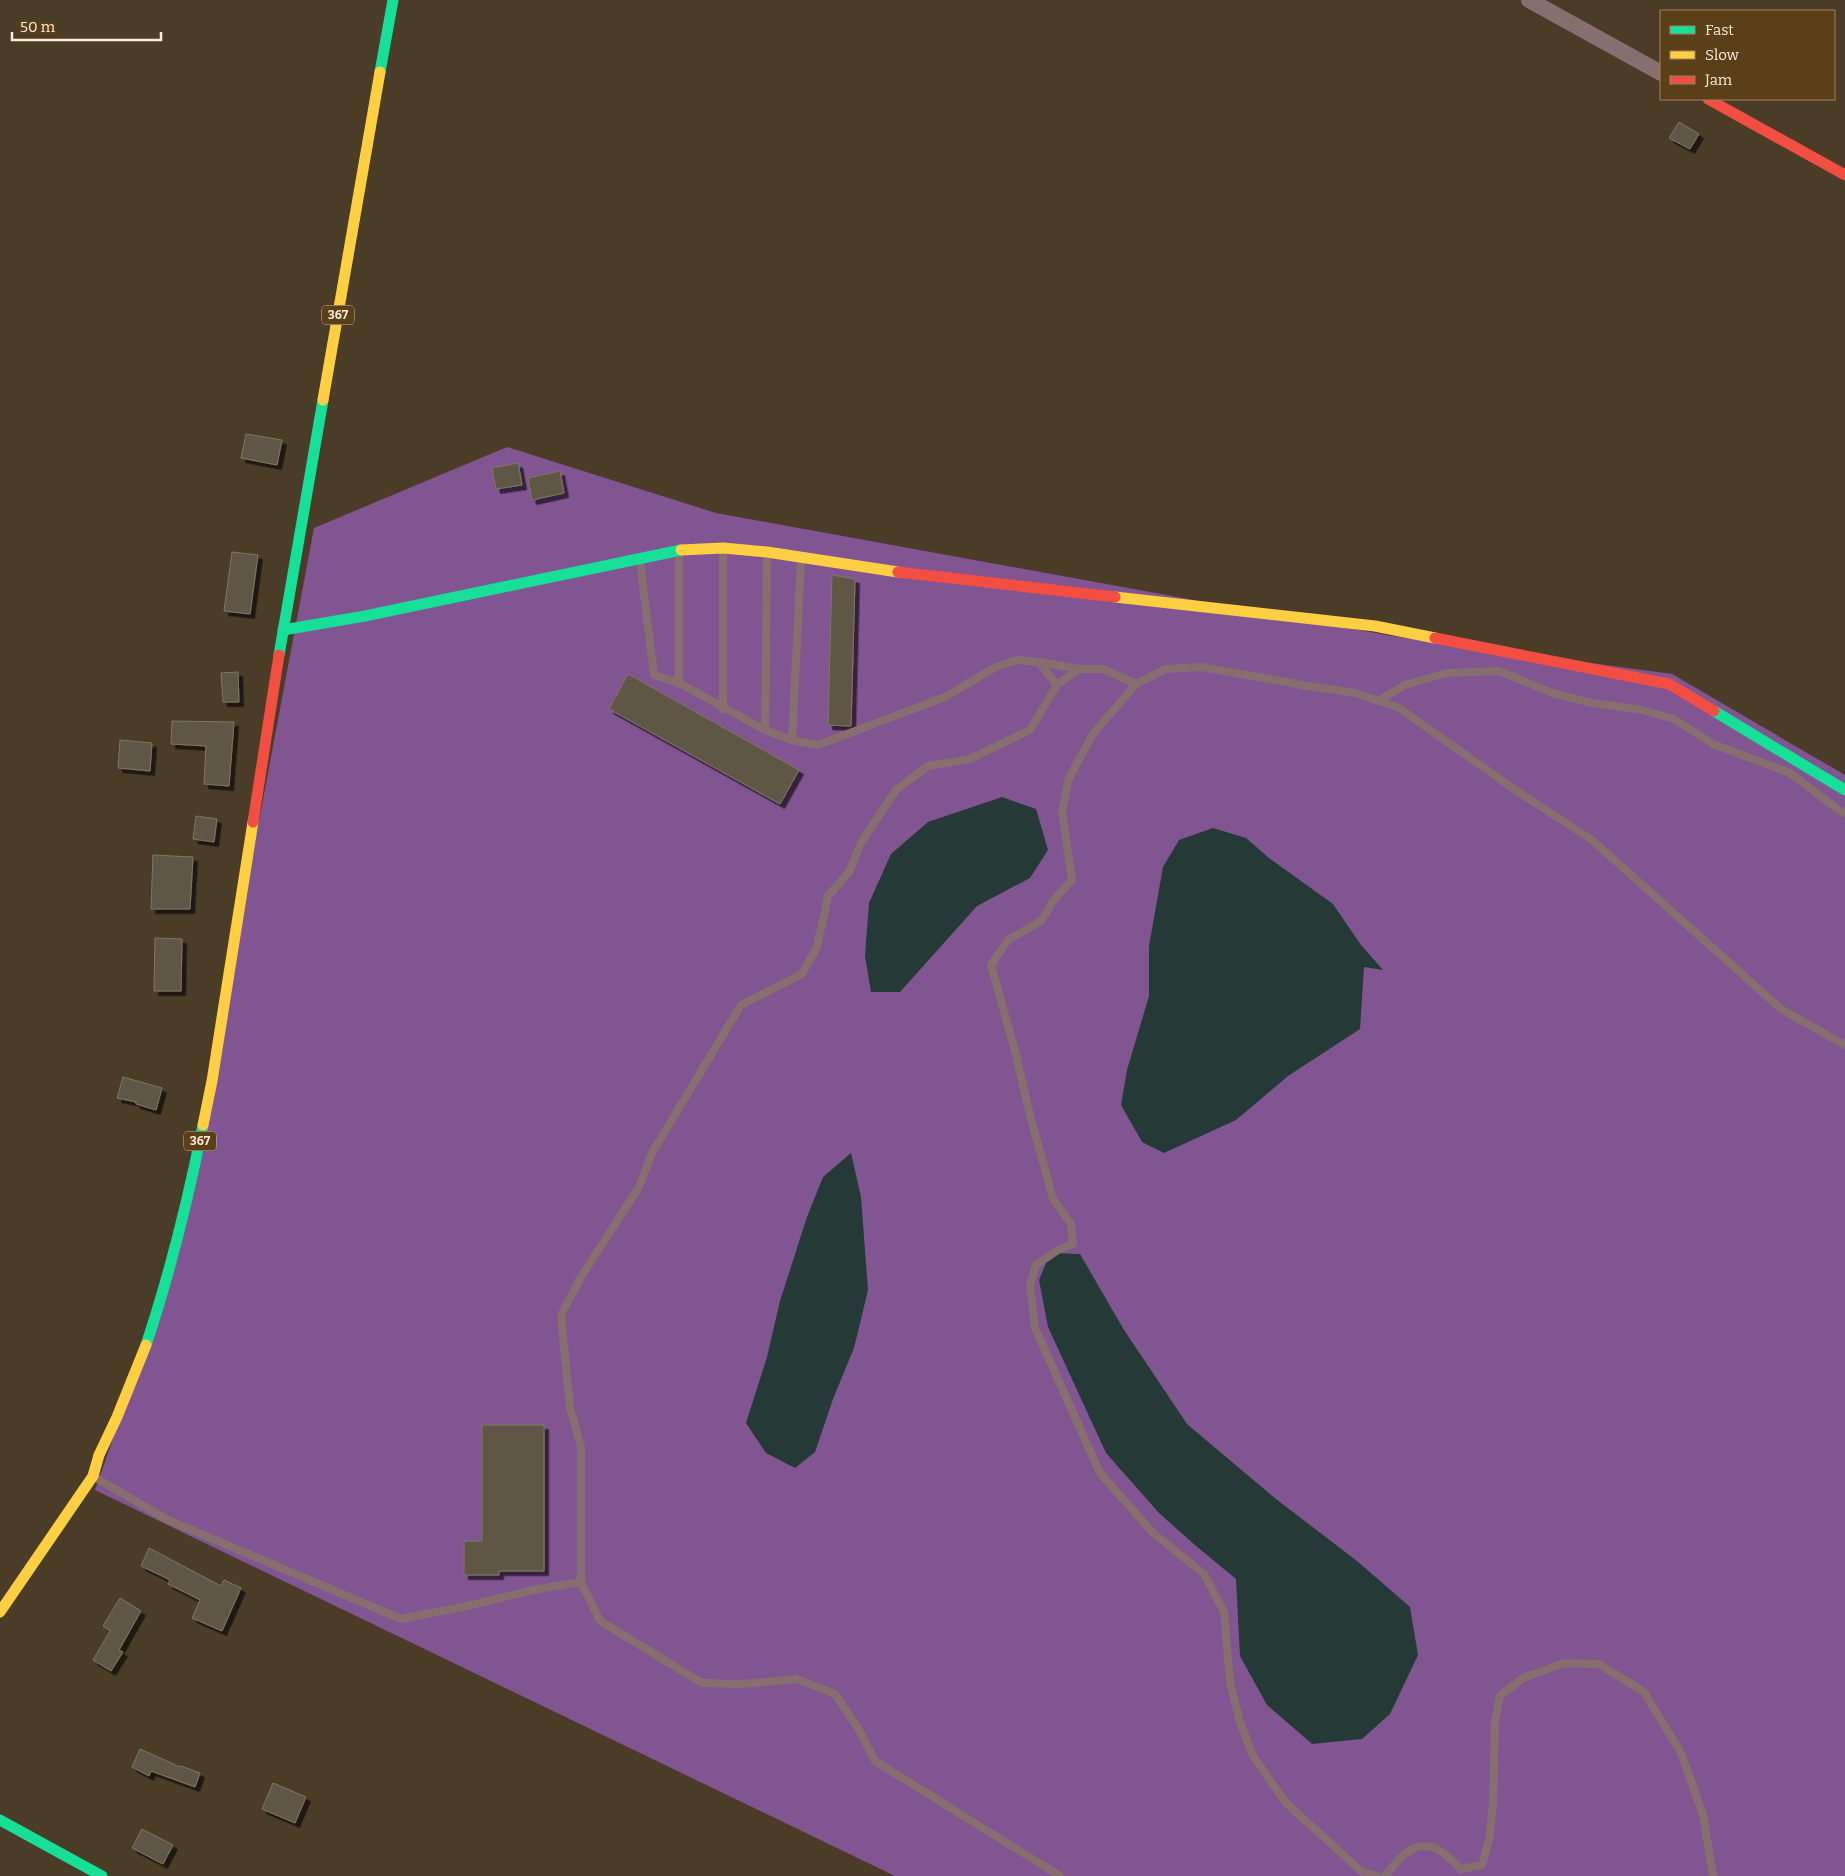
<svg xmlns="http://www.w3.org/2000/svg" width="1845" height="1876" viewBox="0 0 1845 1876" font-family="Bitter,serif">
<defs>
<filter id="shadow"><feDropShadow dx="4.5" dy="4.5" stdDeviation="0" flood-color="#0009"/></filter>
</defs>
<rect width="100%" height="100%" fill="#4b3c28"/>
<path fill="#815492" d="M 507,447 L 716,513 L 1392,636 L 1672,674 L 1845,775 L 1845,1876 L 895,1876 L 95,1490 L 177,1257 L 314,528 Z"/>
<g fill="#253a37">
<path d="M 1002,797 L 1036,809 L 1048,850 L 1030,878 L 977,906 L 900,992 L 871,992 L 865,956 L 869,903 L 891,854 L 928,822 Z"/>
<path d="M 1213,828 L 1246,838 L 1269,858 L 1333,904 L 1361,945 L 1383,970 L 1364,967 L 1360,1029 L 1288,1076 L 1236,1120 L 1164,1153 L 1142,1142 L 1121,1105 L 1127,1070 L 1149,996 L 1149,946 L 1163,867 L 1179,840 Z"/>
<path d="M 851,1153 L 861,1197 L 868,1290 L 854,1348 L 833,1399 L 815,1452 L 795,1468 L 766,1453 L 746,1423 L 767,1357 L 780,1301 L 807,1217 L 823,1177 Z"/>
<path d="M 1050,1253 L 1080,1254 L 1124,1330 L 1187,1424 L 1276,1499 L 1357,1561 L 1410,1607 L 1418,1655 L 1390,1714 L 1362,1739 L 1312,1744 L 1267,1705 L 1240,1656 L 1236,1579 L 1196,1546 L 1159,1513 L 1106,1453 L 1048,1327 L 1039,1280 Z"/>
</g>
<g fill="#5f5644" stroke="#807664" filter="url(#shadow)">
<path d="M 1679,122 L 1699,134 L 1690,149 L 1669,138 Z"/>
<path d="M 246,434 L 282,440 L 277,465 L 241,458 Z"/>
<path d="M 518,463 L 522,485 L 496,489 L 492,468 Z"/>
<path d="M 560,471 L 564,493 L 532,500 L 528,478 Z"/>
<path d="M 232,552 L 258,555 L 250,614 L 224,611 Z"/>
<path d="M 832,575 L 855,579 L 851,726 L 828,725 Z"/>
<path d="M 238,672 L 239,702 L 223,702 L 221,673 Z"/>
<path d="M 628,674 L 799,770 L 780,804 L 609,709 Z"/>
<path d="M 172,721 L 234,722 L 229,786 L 204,784 L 206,746 L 171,744 Z"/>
<path d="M 120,740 L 152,743 L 150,771 L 118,768 Z"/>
<path d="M 196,816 L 217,819 L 214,842 L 193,839 Z"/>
<path d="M 153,855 L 193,857 L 190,909 L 151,909 Z"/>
<path d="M 155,938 L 182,939 L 181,991 L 154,991 Z"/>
<path d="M 123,1077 L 162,1088 L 156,1110 L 136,1104 L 136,1102 L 117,1098 Z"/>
<path d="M 482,1425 L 544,1425 L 544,1571 L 499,1571 L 499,1575 L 464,1575 L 464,1541 L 482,1541 Z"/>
<path d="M 149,1548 L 221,1586 L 224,1580 L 241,1588 L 222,1631 L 192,1618 L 200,1600 L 168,1584 L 170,1580 L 141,1566 Z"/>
<path d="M 120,1598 L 141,1611 L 119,1650 L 123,1652 L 111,1671 L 93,1660 L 110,1631 L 103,1626 Z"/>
<path d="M 140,1749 L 180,1767 L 181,1766 L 200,1773 L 195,1787 L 151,1771 L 149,1776 L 132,1767 Z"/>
<path d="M 273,1783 L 306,1797 L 295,1823 L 262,1809 Z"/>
<path d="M 142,1829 L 173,1845 L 163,1864 L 132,1848 Z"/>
</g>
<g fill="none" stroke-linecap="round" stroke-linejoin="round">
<g stroke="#886f6f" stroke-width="8">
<path d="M 723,550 L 723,709"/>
<path d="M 640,561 L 654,675 L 679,683 L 765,730 L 792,740 L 818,745 L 945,697 L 996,667 L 1017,660 L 1039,662"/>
<path d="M 679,683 L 679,552"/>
<path d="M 1057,685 L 1039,662 L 1079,669"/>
<path d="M 1378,701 L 1405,685 L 1446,673 L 1499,671 L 1555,694 L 1592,703 L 1638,709 L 1674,719 L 1713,744 L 1790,773 L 1836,808 L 1845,814"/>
<path d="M 765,730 L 767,554"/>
<path d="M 792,740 L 801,560"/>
<path d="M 96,1478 L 166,1519 L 401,1619 L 467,1606 L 538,1589 L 581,1582"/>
<path d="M 1060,1876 L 875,1761 L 858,1728 L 835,1694 L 797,1679 L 742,1684 L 702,1683 L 600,1621 L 581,1582 L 581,1447 L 570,1408 L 561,1315 L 581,1277 L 639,1187 L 652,1153 L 741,1005 L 802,974 L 817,947 L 828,896 L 849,872 L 861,843 L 896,790 L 928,766 L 970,759 L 1030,730 L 1057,685 L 1079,669 L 1103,669 L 1136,684"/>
<path d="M 1377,1876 L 1361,1871 L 1286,1803 L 1253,1756 L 1240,1722 L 1230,1682 L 1224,1612 L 1204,1574 L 1153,1533 L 1100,1473 L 1035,1328 L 1030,1285 L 1036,1265 L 1058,1250 L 1073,1244 L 1071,1224 L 1053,1199 L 1030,1115 L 1015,1051 L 991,965 L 1008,940 L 1042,920 L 1053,901 L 1072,880 L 1062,811 L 1069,778 L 1093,734 L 1136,684 L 1166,669 L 1202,667 L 1307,686 L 1356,693 L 1399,708 L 1514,789 L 1592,840 L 1781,1009 L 1845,1045"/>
<path d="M 1385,1876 C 1398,1860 1413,1838 1437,1849 C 1445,1853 1454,1863 1461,1869 L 1482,1865 L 1490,1835 L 1493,1802 L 1495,1720 L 1500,1696 L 1523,1678 L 1564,1663 L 1599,1664 L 1644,1692 L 1681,1753 L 1703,1815 L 1713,1876"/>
</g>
<path stroke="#886f6f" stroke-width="16" d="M 1529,0 L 1661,73"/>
<g stroke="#16e098" stroke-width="11">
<path d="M 380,72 L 393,0"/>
<path d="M 283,630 L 365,616 L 681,550"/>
<path d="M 279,655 L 323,400"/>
<path d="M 1714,711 L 1845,790"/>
<path d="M 146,1345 C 170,1273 188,1200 203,1125"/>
<path d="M 0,1820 L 102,1876"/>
</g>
<g stroke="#ffcf43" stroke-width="11">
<path d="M 323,400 L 380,72"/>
<path d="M 681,550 L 723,548 L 767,552 L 898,572"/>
<path d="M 1115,597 L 1375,626 L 1435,638"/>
<path d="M 203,1125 L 212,1081 L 253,822"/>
<path d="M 0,1612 L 93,1476 L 99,1455 L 117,1417 L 146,1345"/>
</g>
<g stroke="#f24e42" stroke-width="11">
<path d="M 1708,99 L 1845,175"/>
<path d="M 898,572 L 1115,597"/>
<path d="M 1435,638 L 1669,684 L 1714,711"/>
<path d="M 253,822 L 279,655"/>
</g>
</g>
<g text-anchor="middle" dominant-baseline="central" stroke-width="4" stroke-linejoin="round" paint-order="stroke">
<g fill="#5a3f19" stroke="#cbb89e" stroke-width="1">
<rect x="322" y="305.5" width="32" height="19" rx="4"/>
<rect x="184" y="1131.5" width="32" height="19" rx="4"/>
</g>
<g font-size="12" font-weight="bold" fill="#fcecd7">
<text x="338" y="315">367</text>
<text x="200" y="1141">367</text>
</g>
</g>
<rect x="1660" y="10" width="175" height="90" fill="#5a3f19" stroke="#9b8465"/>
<rect x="1670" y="26" width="25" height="8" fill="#16e098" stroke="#9b8465"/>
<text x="1705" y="35" font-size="15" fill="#fcecd7">Fast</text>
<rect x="1670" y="51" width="25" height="8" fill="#ffcf43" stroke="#9b8465"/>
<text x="1705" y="60" font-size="15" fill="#fcecd7">Slow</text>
<rect x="1670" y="76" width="25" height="8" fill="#f24e42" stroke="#9b8465"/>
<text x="1705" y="85" font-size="15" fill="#fcecd7">Jam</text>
<path d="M12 32v8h149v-8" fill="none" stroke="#fcecd7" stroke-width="2.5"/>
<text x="20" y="32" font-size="15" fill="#fcecd7" stroke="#5a3f19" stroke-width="4" paint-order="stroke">50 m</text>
</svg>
